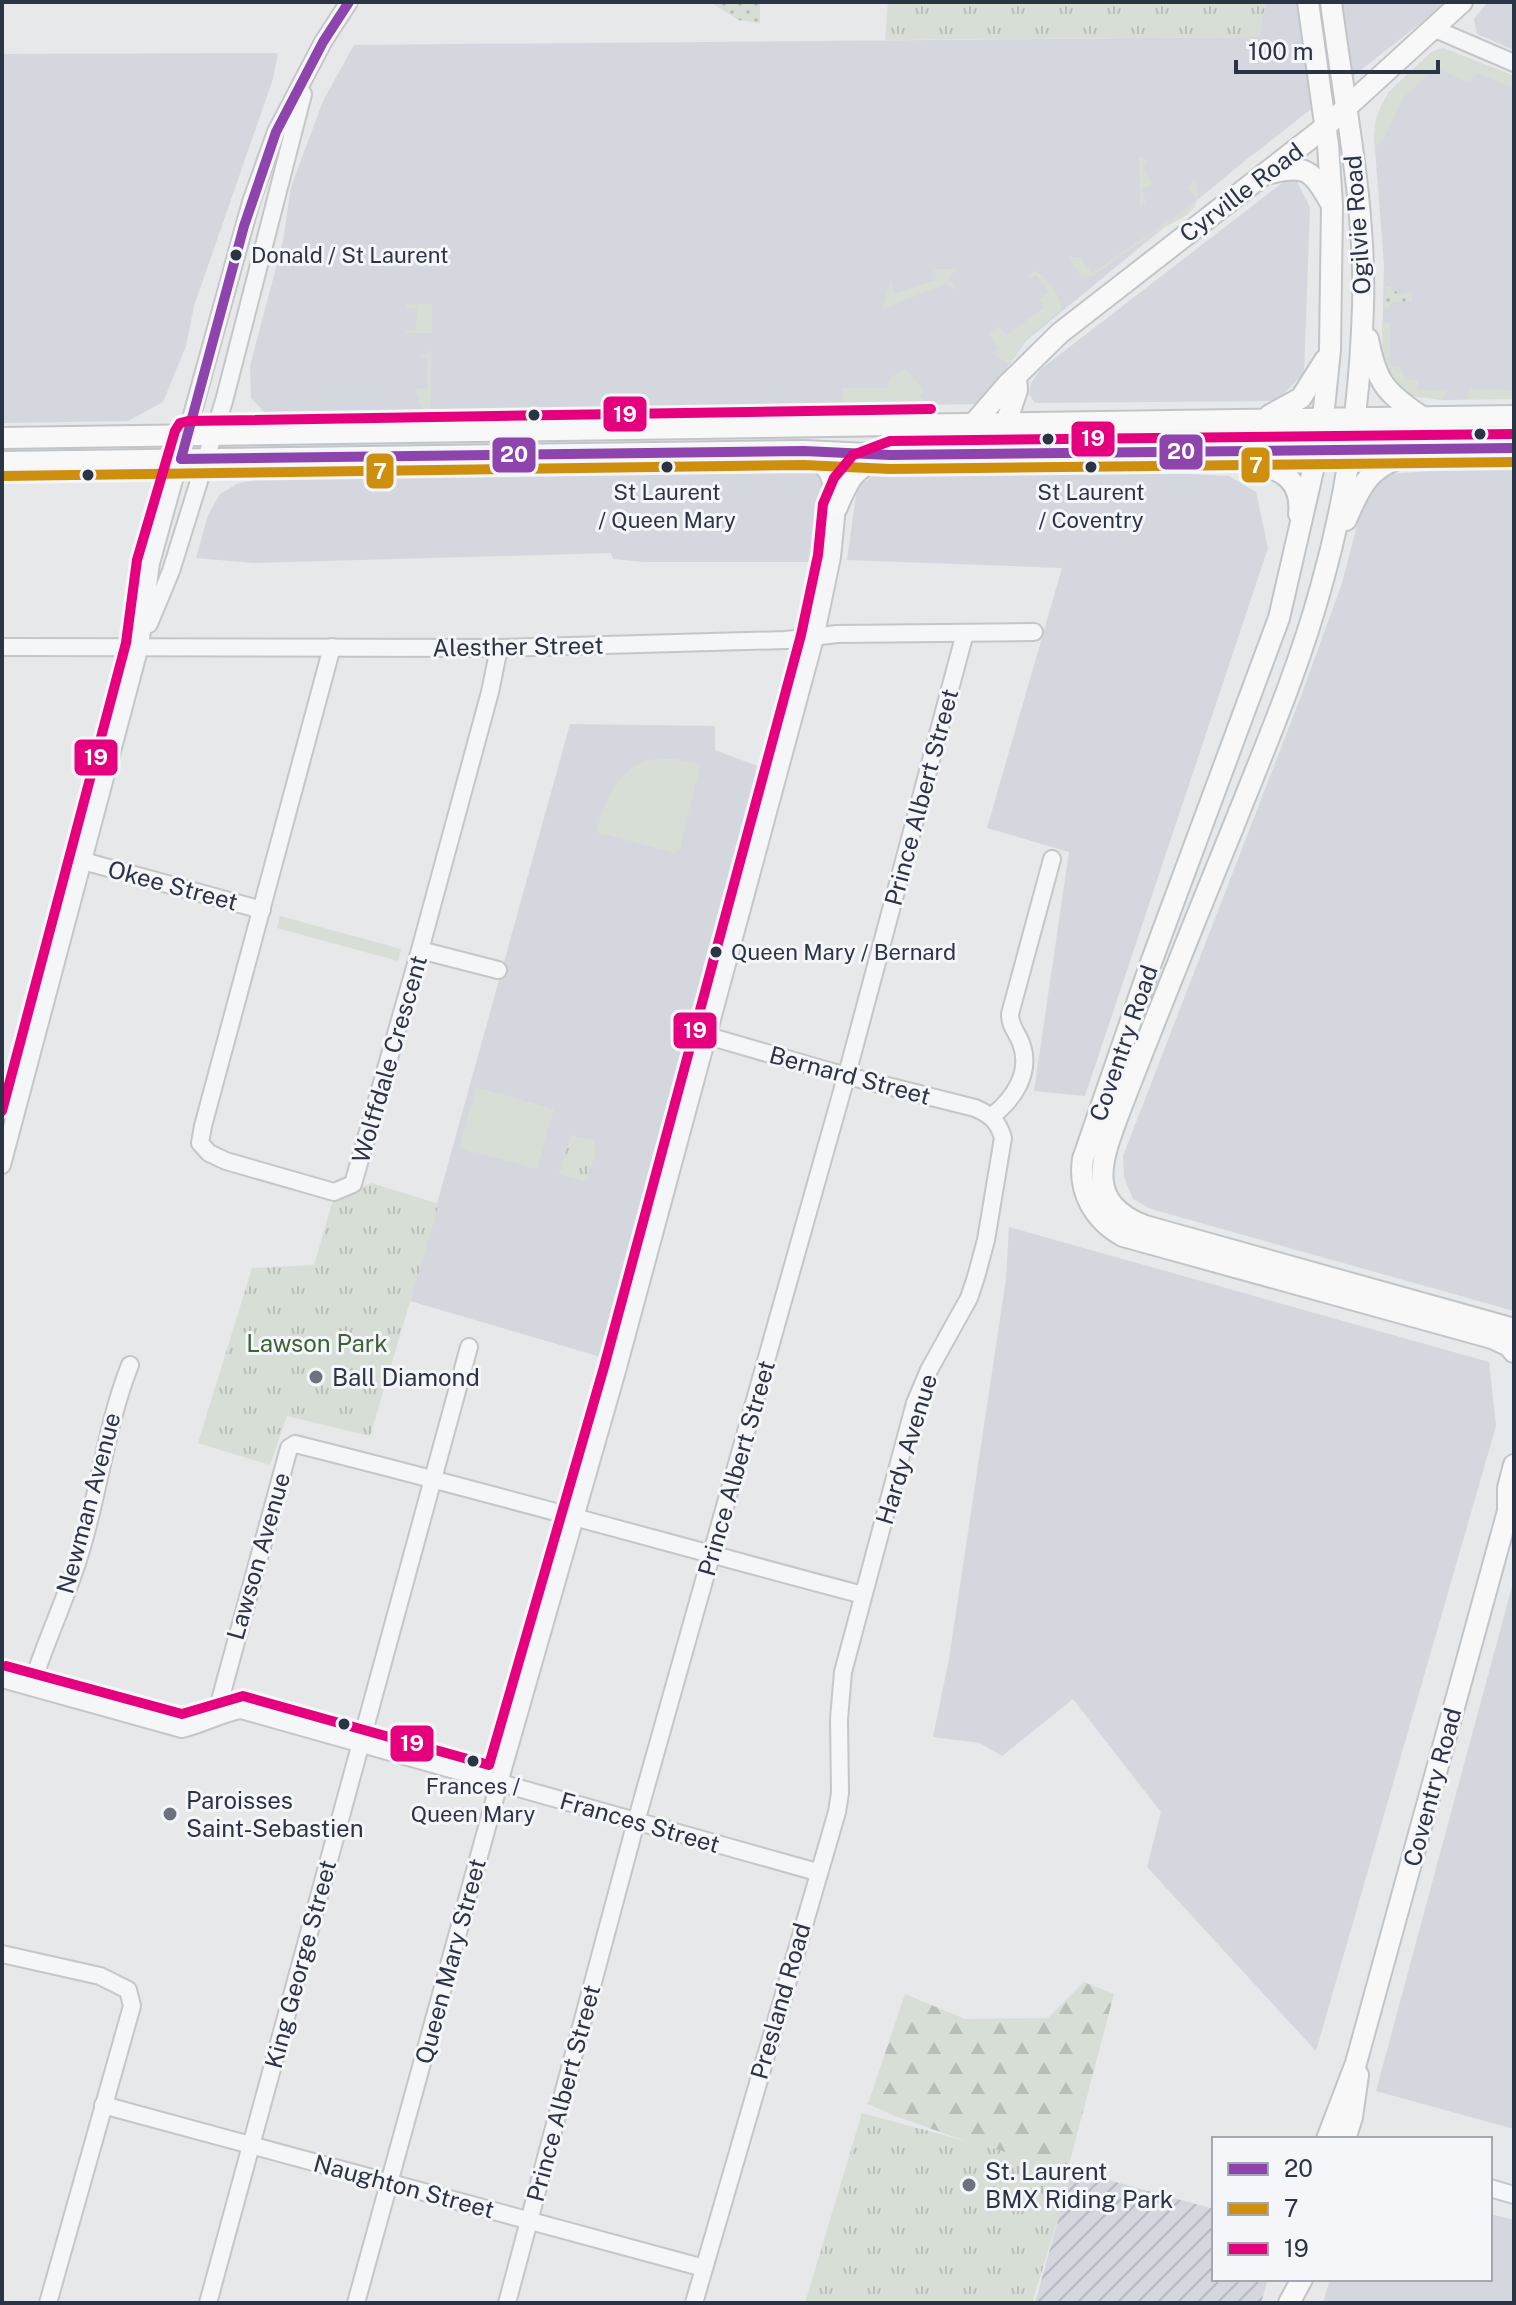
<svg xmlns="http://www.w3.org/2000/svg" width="1516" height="2305" viewBox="0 0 1516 2305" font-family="'Public Sans',sans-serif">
<defs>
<pattern id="industrial-furrows" width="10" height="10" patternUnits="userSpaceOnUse" patternTransform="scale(2)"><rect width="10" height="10" fill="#d4d7dd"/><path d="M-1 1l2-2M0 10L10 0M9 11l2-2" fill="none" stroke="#b6b9bf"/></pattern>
<pattern id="forest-firs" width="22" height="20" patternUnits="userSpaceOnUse" patternTransform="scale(2)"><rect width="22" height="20" fill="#d6ded6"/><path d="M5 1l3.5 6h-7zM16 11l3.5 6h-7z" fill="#b8bfb9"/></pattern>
<pattern id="park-tufts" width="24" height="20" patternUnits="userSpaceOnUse" patternTransform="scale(2)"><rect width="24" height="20" fill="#d6ded6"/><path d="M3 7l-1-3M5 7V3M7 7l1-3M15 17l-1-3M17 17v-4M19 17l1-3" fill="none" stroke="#b8bfb9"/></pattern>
<pattern id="garden-dots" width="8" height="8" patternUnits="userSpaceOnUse" patternTransform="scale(2)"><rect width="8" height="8" fill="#d6ded6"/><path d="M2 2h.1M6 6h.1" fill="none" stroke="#b8bfb9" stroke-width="1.8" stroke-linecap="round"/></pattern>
</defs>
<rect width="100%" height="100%" fill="#e6e8ea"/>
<g fill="#d4d7dd">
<path d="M 1266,2 L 1444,2 L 1436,11 L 1241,164 L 1026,341 L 987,396 L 978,404 L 317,416 L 266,414 L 251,398 L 250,366 L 283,241 L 291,187 L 323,101 L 354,45 L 1259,37 Z"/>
<path d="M 1488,2 L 1514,2 L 1514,50 L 1477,34 L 1474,19 Z"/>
<path d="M 1443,48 L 1514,76 L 1514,399 L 1443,400 L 1413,396 L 1403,392 L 1382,353 L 1384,264 L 1374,137 L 1376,119 L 1388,93 L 1432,52 Z"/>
<path d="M 278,53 L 273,79 L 194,306 L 186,346 L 163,402 L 128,421 L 2,423 L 2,54 Z"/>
<path d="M 1286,180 L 1296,180 L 1310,207 L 1304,373 L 1277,401 L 1035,403 L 1029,394 L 1031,383 L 1041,369 Z"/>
<path d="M 799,469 L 818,470 L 824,489 L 816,562 L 644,562 L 613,559 L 611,553 L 254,563 L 196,558 L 208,515 L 220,494 L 237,484 L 258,479 Z"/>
<path d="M 1093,469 L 1229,476 L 1256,492 L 1268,548 L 1085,1096 L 1034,1091 L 1069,852 L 987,828 L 1062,568 L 847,560 L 857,487 L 879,472 Z"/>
<path d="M 1445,470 L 1514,470 L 1514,1311 L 1151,1209 L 1133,1199 L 1124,1177 L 1123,1156 L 1300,699 L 1342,583 L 1361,510 L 1370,493 L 1388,474 Z"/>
<path d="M 570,724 L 715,726 L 715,750 L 760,767 L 601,1357 L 410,1301 Z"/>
<path d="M 1009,1227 L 1489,1362 L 1496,1426 L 1316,2051 L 1147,1867 L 1161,1812 L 1073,1699 L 1002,1756 L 980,1743 L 933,1737 L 949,1659 L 1006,1279 Z"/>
<path d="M 1514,1579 L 1514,2129 L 1376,2091 Z"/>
<path d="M 1490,2214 L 1514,2220 L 1514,2303 L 1323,2303 L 1330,2279 L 1490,2279 Z"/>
</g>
<path fill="url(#industrial-furrows)" d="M 1072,2170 L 1214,2209 L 1214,2279 L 1268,2279 L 1261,2303 L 1035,2303 Z"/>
<g fill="#d6ded6">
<path d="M 1443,48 L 1514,76 L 1514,88 L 1477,73 L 1468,82 L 1435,68 L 1402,99 L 1384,139 L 1375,147 C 1372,109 1386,94 1412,70 C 1422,61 1430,53 1443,48 Z"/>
<path d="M 1139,156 L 1148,161 L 1143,167 L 1152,185 L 1142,189 L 1146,202 L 1140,209 Z"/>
<path d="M 1195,180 L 1199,195 L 1194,208 L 1187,215 L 1149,236 L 1093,276 L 1082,277 L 1068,257 L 1080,257 L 1092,273 L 1194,203 L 1196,199 L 1187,187 Z"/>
<path d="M 934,269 L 958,269 L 949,277 L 957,290 L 946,284 L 882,309 L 891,281 L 894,294 L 936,280 Z"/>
<path d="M 1033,271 C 1047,274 1060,295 1062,309 L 1025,340 L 1009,364 L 992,353 L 998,348 L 989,333 L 999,326 L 1006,335 L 1044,308 L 1039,299 L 1049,292 L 1036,275 L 1027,279 Z"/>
<path d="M 407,304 L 432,304 L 432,333 L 406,333 L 406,331 L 416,330 L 417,308 L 406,308 Z"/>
<path d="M 1382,323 L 1390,323 L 1390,366 L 1400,366 L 1403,375 L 1411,380 L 1418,379 L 1418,390 L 1447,390 L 1443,400 C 1388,395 1382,374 1382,323 Z"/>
<path d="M 432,351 L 431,410 L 422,410 L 415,389 L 427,388 L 427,359 L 420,356 Z"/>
<path d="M 906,368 L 924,392 L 920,395 L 925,405 L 843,406 L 843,388 L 886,388 L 892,376 Z"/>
<path d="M 1470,389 L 1514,390 L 1514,399 L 1469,399 L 1467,396 Z"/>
<path d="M 675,759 L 701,764 L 680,849 L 675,853 L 596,832 C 604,805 614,774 642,762 C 651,758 665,759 675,759 Z"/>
<path d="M 280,916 L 401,949 L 398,961 L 277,928 Z"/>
<path d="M 476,1087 L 554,1109 L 537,1169 L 459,1148 Z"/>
</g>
<path fill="url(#forest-firs)" d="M 1084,1982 L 1114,1994 L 1066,2176 L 895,2116 L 868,2104 L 905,1994 L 965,2019 L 1048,2018 Z"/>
<g fill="url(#park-tufts)">
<path d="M 888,2 L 1266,2 L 1259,37 L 885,40 Z"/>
<path d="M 571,1135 L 593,1140 L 596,1151 L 587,1182 L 559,1174 Z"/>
<path d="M 371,1183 L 439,1204 L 370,1436 L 287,1416 L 270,1465 L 198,1443 L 252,1268 L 314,1265 L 332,1203 Z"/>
<path d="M 862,2113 L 1073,2170 L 1032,2303 L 805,2303 Z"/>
</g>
<g fill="url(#garden-dots)">
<path d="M 710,2 L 760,4 L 760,23 L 739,20 Z"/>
<path d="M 1387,285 L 1401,295 L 1408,291 L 1412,295 L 1412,302 L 1392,302 L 1389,309 L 1383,306 Z"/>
</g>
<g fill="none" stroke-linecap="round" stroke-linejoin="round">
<g stroke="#c4c6c8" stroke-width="20">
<g id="minor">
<path d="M 1435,29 L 1514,63"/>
<path d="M 149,624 L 171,571 L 224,401 L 303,94"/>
<path d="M 2,647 L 499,648 L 786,640 L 837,634 L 1034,632"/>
<path d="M 332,647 L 203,1126 L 200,1143 L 209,1153 L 226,1161 L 334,1192 L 353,1184 L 420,950 L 490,692 L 499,648"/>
<path d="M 83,861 L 262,910"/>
<path d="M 420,950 L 498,970"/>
<path d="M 992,1116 C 1014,1099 1032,1072 1021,1043 C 1017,1032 1010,1027 1010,1014 L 1052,859"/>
<path d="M 2,1165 L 140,646 L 151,563 L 251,202 L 276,132 L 323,42 L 349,2"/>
<path d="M 2,1679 L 182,1729 C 203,1724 220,1714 241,1710 L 817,1872"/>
<path d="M 31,1687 C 45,1643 64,1603 78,1560 C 99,1496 105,1428 130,1365"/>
<path d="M 216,1715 L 289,1448 L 295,1444 C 485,1491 674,1545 863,1595"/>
<path d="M 2,1954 L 100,1976 L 128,1990 L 132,2006 L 48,2303"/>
<path d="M 103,2105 L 704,2268"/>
<path d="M 1490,2188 L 1514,2195"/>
<path d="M 208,2303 L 469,1347"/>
<path d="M 356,2303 L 503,1769 L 617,1371 L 815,638 L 832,557 L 837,507"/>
<path d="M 507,2303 L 636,1822 L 850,1063 L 965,633"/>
<path d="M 694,2303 L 837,1812 L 840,1793 L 839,1719 L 843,1672 L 915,1403 L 929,1370 L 969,1298 L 976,1277 L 986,1240 L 1003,1138 C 998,1121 991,1115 975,1108 L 832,1072 L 708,1036"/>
</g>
</g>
<g stroke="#c2c5c8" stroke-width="24">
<g id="major">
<path d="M 1308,2 L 1328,145 L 1332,205 L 1330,350 L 1323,418 L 1313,470 L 1279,618 L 1152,960 L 1083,1159 C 1078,1192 1094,1220 1123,1236 L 1492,1338 L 1509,1346 L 1514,1352"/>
<path d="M 1331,2 C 1344,104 1366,204 1363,307 C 1360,402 1347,496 1321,587 C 1299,668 1265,747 1234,825 C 1195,920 1157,1015 1120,1110 C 1102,1159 1083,1202 1145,1226 L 1514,1329"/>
<path d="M 1271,173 C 1306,164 1313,171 1330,202"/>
<path d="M 1368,339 C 1376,382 1386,393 1422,417"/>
<path d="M 1270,415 L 1301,398 L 1325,360"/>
<path d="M 974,423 L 1007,385 L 1060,333 L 1325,127 L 1462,2"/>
<path d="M 2,438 L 1514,416"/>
<path d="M 807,453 C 834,467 833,479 837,507"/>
<path d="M 1000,453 L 1006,423 L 1017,390 L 1016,378"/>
<path d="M 1224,458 C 1260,466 1304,465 1299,514"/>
<path d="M 2,462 L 804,451 L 890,455 L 1514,448"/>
<path d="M 837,507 C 849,479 854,467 884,457"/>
<path d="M 1346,520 C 1361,484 1370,466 1409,455"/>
<path d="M 1327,2139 L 1356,2063 L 1508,1511 L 1508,1488 L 1514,1465"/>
<path d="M 1345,2139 L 1352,2117 L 1358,2075"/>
<path d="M 1289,2303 L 1302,2279"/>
</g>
</g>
<use href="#minor" stroke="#f5f6f7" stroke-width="16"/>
<use href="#major" stroke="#f8f8f8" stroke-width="20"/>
<g stroke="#f4f6f9" stroke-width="16">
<g id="bus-1">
<path d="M 181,459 L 804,451 L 890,455 L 1514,448"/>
<path d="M 181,459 L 244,226 L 276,132 L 323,42 L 349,2"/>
</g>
</g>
<g stroke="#f4f6f9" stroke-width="16">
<path id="bus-2" d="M 2,476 L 804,465 L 890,469 L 1514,462"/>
</g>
<g stroke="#f4f6f9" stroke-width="16">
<g id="bus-3">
<path d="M 2,1111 L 126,643 L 137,560 L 175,431 L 180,423 L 188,421 L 931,409"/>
<path d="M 6,1666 L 182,1714 L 243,1696 L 489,1765 L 604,1367 L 801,635 L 818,555 L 823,504 L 834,478 L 853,455 L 890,441 L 1514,434"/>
</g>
</g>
<use href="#bus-1" stroke="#8e44ad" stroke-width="10"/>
<use href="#bus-2" stroke="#ce8f0e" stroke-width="10"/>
<use href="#bus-3" stroke="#e5007d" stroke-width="10"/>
</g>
<g fill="#2b3445" stroke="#f4f6f9" stroke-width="3">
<circle cx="236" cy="255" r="7"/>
<circle cx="534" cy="415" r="7"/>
<circle cx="1480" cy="434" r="7"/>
<circle cx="1048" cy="439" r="7"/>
<circle cx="667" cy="467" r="7"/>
<circle cx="1091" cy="467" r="7"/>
<circle cx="88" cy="475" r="7"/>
<circle cx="716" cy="952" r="7"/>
<circle cx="344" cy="1724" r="7"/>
<circle cx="473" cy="1761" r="7"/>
</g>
<g fill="#6c737f" stroke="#f4f6f9" stroke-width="3">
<circle cx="316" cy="1377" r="8"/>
<circle cx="170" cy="1814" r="8"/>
<circle cx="969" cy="2185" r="8"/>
</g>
<g text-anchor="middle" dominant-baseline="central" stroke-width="6" stroke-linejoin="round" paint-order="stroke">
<g font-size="22" fill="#2b3445" stroke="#f4f6f9">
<text x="251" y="255" text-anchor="start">Donald / St Laurent</text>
<text x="667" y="492">St Laurent<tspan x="667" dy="28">/ Queen Mary</tspan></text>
<text x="1091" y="492">St Laurent<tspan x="1091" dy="28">/ Coventry</tspan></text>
<text x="731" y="952" text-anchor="start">Queen Mary / Bernard</text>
<text x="473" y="1786">Frances /<tspan x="473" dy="28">Queen Mary</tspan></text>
</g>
<g font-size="24" fill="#2b3445" stroke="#f4f6f9">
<text transform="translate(1241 192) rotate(-37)">Cyrville Road</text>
<text transform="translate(1357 225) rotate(-94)">Ogilvie Road</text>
<text transform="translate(518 646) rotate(-1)">Alesther Street</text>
<text transform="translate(921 797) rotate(-75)">Prince Albert Street</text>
<text transform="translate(173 885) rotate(15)">Okee Street</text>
<text transform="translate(1123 1043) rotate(-71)">Coventry Road</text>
<text transform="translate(389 1059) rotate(-74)">Wolffdale Crescent</text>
<text transform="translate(850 1075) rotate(15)">Bernard Street</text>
<text transform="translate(906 1449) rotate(-73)">Hardy Avenue</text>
<text transform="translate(736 1468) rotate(-74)">Prince Albert Street</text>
<text transform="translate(88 1503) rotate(-75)">Newman Avenue</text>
<text transform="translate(258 1556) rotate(-74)">Lawson Avenue</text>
<text transform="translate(1432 1787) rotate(-75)">Coventry Road</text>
<text transform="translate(640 1822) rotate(16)">Frances Street</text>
<text transform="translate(450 1961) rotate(-75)">Queen Mary Street</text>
<text transform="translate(300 1964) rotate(-75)">King George Street</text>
<text transform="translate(780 2001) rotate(-74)">Presland Road</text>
<text transform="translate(563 2093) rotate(-75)">Prince Albert Street</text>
<text transform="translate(404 2186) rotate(15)">Naughton Street</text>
</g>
<g font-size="24" fill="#3f6138" stroke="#f4f6f9">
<text x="317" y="1343">Lawson Park</text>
</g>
<g font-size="24" fill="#2b3445" stroke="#f4f6f9" text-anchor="start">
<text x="332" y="1377">Ball Diamond</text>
<text x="186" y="1800">Paroisses<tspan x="186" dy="28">Saint-Sebastien</tspan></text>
<text x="985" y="2171">St. Laurent<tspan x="985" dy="28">BMX Riding Park</tspan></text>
</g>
</g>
<g stroke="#f4f6f9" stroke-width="3">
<rect x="602" y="395" width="46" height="38" rx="8" fill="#e5007d"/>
<rect x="1070" y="420" width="46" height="38" rx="8" fill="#e5007d"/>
<rect x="1158" y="433" width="46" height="38" rx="8" fill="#8e44ad"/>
<rect x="491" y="436" width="46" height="38" rx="8" fill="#8e44ad"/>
<rect x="1240" y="446" width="31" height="38" rx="8" fill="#ce8f0e"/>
<rect x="365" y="452" width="30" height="38" rx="8" fill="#ce8f0e"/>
<rect x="73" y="738" width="46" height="39" rx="8" fill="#e5007d"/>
<rect x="672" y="1011" width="46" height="39" rx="8" fill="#e5007d"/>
<rect x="389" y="1724" width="46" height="39" rx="8" fill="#e5007d"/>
</g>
<g font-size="22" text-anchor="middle" font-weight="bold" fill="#fff">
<text x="625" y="422">19</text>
<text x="1093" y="446">19</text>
<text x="1181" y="459">20</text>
<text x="514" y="462">20</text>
<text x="1256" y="473">7</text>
<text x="380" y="479">7</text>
<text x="96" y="765">19</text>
<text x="695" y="1038">19</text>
<text x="412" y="1751">19</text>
</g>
<rect width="1516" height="2305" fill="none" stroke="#2b3445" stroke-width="8"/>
<rect x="1212" y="2137" width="280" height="144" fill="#f4f6f9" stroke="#a4a8b1" stroke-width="2"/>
<rect x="1228" y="2163" width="40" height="12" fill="#8e44ad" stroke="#a4a8b1" stroke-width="2"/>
<text x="1284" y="2177" font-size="24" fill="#2b3445">20</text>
<rect x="1228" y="2203" width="40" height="12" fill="#ce8f0e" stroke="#a4a8b1" stroke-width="2"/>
<text x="1284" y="2217" font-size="24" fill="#2b3445">7</text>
<rect x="1228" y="2243" width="40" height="12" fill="#e5007d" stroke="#a4a8b1" stroke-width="2"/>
<text x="1284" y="2257" font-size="24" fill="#2b3445">19</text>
<path d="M1236 60v12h202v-12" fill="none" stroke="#2b3445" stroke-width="4"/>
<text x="1248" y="60" font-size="24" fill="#2b3445" stroke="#f4f6f9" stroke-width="6" paint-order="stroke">100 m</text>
</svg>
